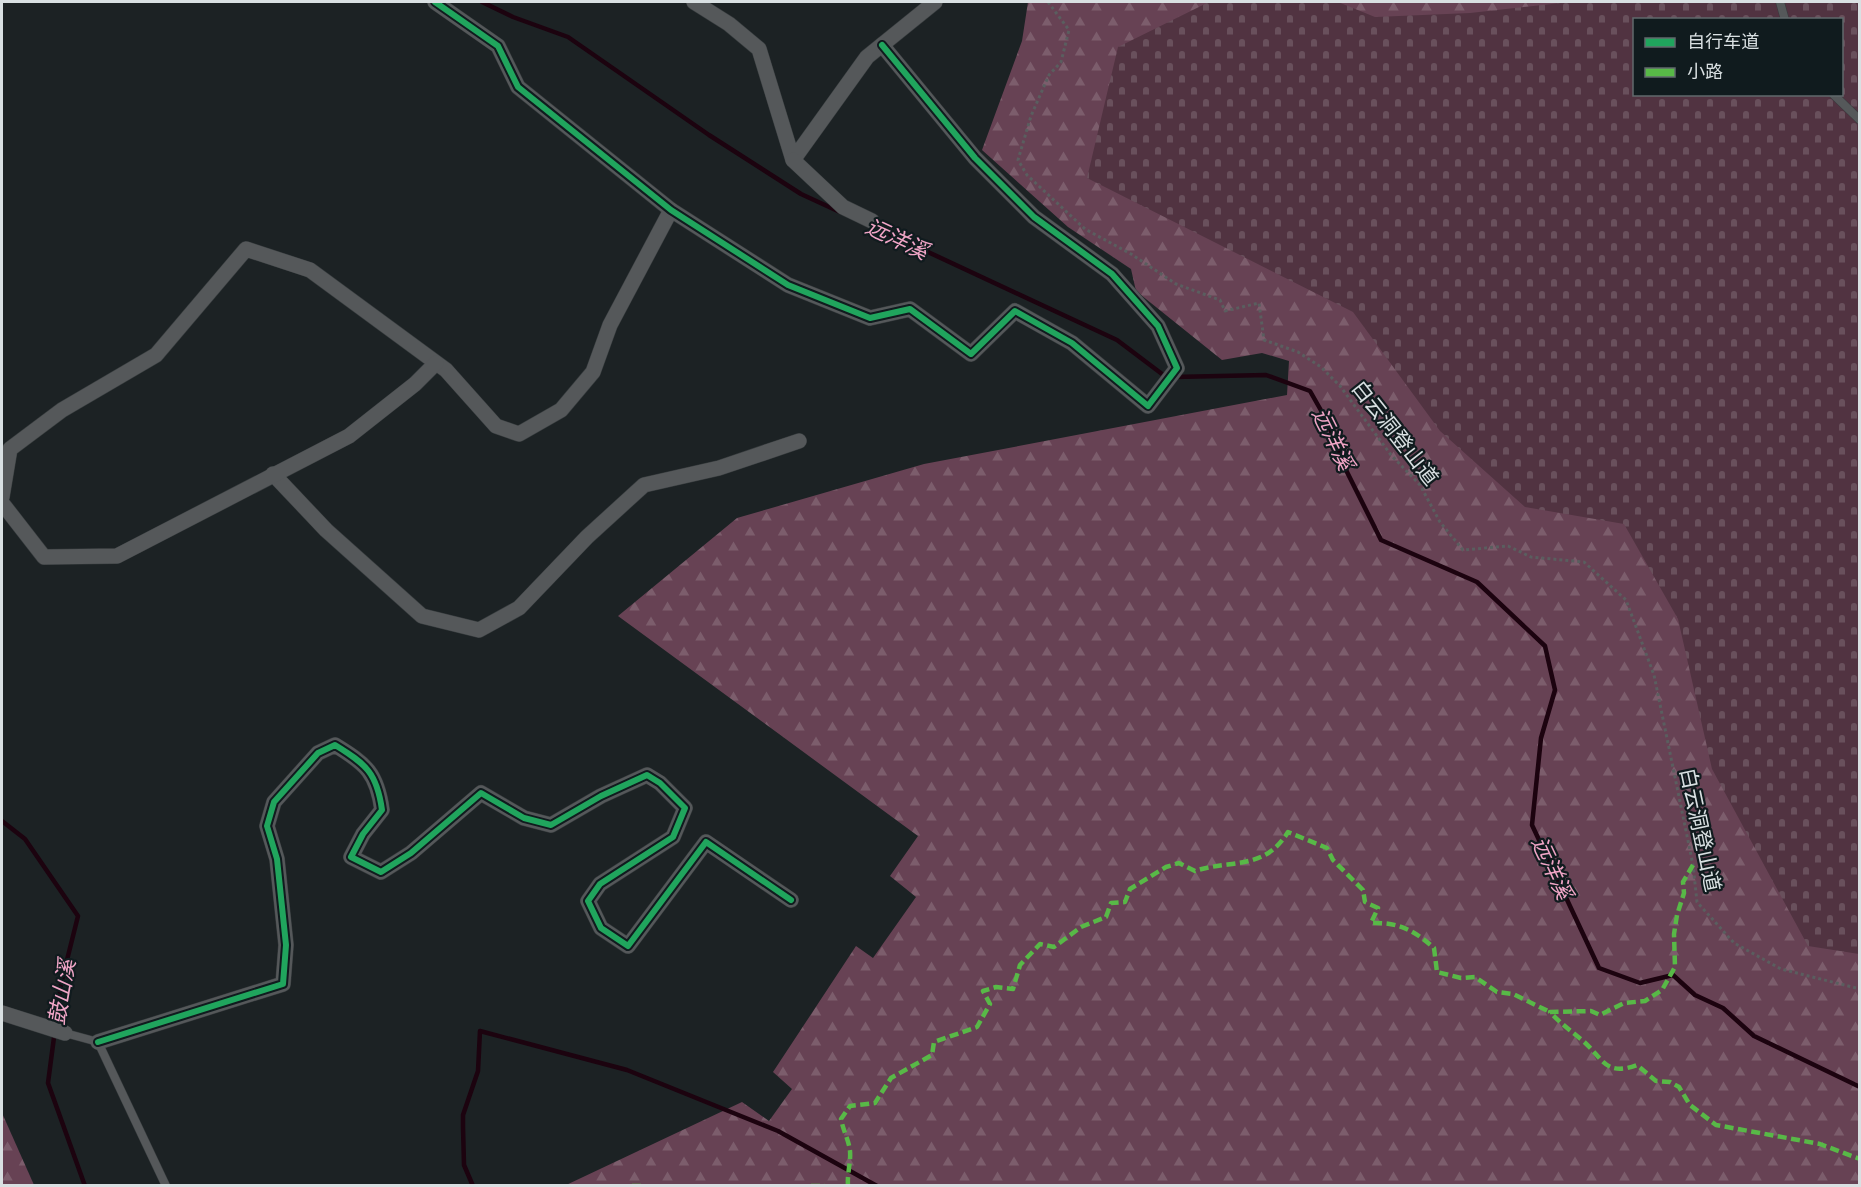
<svg xmlns="http://www.w3.org/2000/svg" width="1861" height="1187" viewBox="0 0 1861 1187" font-family="'Crimson Pro','Noto Sans SC',serif">
<defs>
<pattern id="forest-firs" width="22" height="20" patternUnits="userSpaceOnUse" patternTransform="scale(1.5)"><rect width="22" height="20" fill="#674254"/><path d="M5 1l3.5 6h-7zM16 11l3.5 6h-7z" fill="#7c5d6c"/></pattern>
<pattern id="cemetery-stones" width="16" height="16" patternUnits="userSpaceOnUse" patternTransform="scale(1.5)"><rect width="16" height="16" fill="#513341"/><path d="M2 7V4a2 2 0 0 1 4 0v3zM10 15v-3a2 2 0 0 1 4 0v3z" fill="#69505c"/></pattern>
</defs>
<rect width="100%" height="100%" fill="#1c2224"/>
<g fill="url(#forest-firs)" fill-rule="evenodd">
<path d="M 1028,2 L 1859,2 L 1859,1185 L 564,1186 L 742,1102 L 769,1121 L 792,1089 L 773,1072 L 856,946 L 873,958 L 916,897 L 890,876 L 918,836 L 618,616 L 737,518 L 924,464 L 1287,395 L 1289,361 L 1262,353 L 1222,360 L 1136,291 L 1131,269 L 1068,227 L 982,150 L 1022,41 ZM 1634,20 L 1842,20 L 1842,94 L 1634,94 Z"/>
<path d="M 2,1113 L 34,1185 L 2,1185 Z"/>
</g>
<path fill="url(#cemetery-stones)" fill-rule="evenodd" d="M 1209,2 L 1338,2 L 1375,17 L 1470,13 L 1570,2 L 1859,2 L 1859,954 L 1808,946 L 1712,769 L 1678,619 L 1624,524 L 1525,507 L 1440,431 L 1353,312 L 1087,178 L 1118,47 ZM 1634,20 L 1842,20 L 1842,94 L 1634,94 Z"/>
<g fill="none" stroke-linecap="round" stroke-linejoin="round">
<g stroke="#1c030f" stroke-width="4.5">
<path d="M 482,2 L 513,17 L 568,37 L 709,135 L 801,194 L 840,212"/>
<path d="M 870,225 L 1117,340 L 1166,377"/>
<path d="M 1174,377 L 1266,375 L 1310,391 L 1327,421 L 1347,472 L 1381,540 L 1477,582 L 1545,646 L 1555,690 L 1541,738 L 1532,825 L 1599,968 L 1640,983 L 1673,975 L 1695,995 L 1723,1008 L 1754,1036 L 1860,1087"/>
<path d="M 2,821 L 25,839 L 78,916 L 61,984 L 48,1083 L 85,1186"/>
<path d="M 473,1186 L 464,1165 L 463,1127 L 463,1115 L 478,1071 L 480,1031 L 627,1070 L 778,1131 L 877,1186"/>
</g>
<g stroke="#373c3e" stroke-width="9">
<g id="lane">
<path d="M 1780,2 L 1785,20"/>
<path d="M 1833,94 L 1860,120"/>
<path d="M 65,1033 L 98,1042 L 166,1186"/>
</g>
</g>
<g stroke="#373c3e" stroke-width="16">
<g id="street">
<path d="M 435,2 L 498,46 L 518,87 L 671,210 L 788,285 L 870,318 L 910,309 L 971,354 L 1015,311 L 1072,343 L 1148,406 L 1177,368 L 1158,326 L 1112,274 L 1034,217 L 975,158 L 882,45"/>
<path d="M 694,2 L 729,24 L 759,49 L 793,160 L 867,57 L 935,2"/>
<path d="M 793,160 L 843,207 L 872,221"/>
<path d="M 273,474 L 326,530 L 422,616 L 479,630 L 519,608 L 587,537 L 644,485 L 719,468 L 799,441"/>
<path d="M 2,497 L 10,449 L 62,410 L 156,355 L 246,249 L 310,270 L 446,370 L 496,426 L 519,434 L 561,410 L 593,372 L 610,325 L 671,210"/>
<path d="M 2,503 L 44,557 L 117,556 L 349,436 L 415,384 L 436,363"/>
<path d="M 2,1013 L 65,1033"/>
<path d="M 98,1042 L 283,984 L 286,945 L 277,859 L 267,826 L 274,802 L 318,753 L 335,745 C 366,764 377,773 382,810 L 363,834 L 351,857 L 381,872 L 411,853 L 481,793 L 524,818 L 551,825 L 601,796 L 647,775 L 660,783 L 685,808 L 673,837 L 600,884 L 588,901 L 601,928 L 628,946 L 706,842 L 791,900"/>
</g>
</g>
<path stroke="#5a5e5f" stroke-width="3" stroke-dasharray="3 3" stroke-linecap="butt" d="M 1048,2 L 1069,30 L 1061,62 L 1049,75 L 1031,116 L 1018,160 L 1027,175 L 1085,229 L 1131,254 L 1176,284 L 1220,300 L 1225,311 L 1259,303 L 1264,340 L 1298,352 L 1321,367 L 1340,386 L 1391,455 L 1420,485 L 1440,522 L 1463,550 L 1508,546 L 1531,557 L 1584,562 L 1626,600 L 1654,675 L 1693,865 L 1697,902 L 1734,943 L 1781,969 L 1860,989"/>
<use href="#lane" stroke="#55585a" stroke-width="8"/>
<use href="#street" stroke="#55585a" stroke-width="15"/>
<g stroke="#58b947" stroke-width="4.5" stroke-dasharray="9 4.5" stroke-linecap="butt">
<path d="M 1693,865 L 1683,882 L 1684,893 L 1677,915 L 1674,934 L 1675,967 L 1662,990 L 1645,1001 L 1624,1003 L 1600,1015 L 1591,1011 L 1550,1012 C 1560,1023 1571,1031 1582,1040 C 1603,1058 1605,1077 1637,1065 L 1656,1081 L 1670,1082 L 1679,1087 L 1690,1105 L 1716,1125 L 1820,1144 L 1860,1159"/>
<path d="M 632,1186 L 645,1186"/>
<path d="M 811,1186 L 825,1186"/>
<path d="M 848,1186 C 847,1173 851,1163 850,1151 C 849,1141 843,1130 841,1119 L 850,1106 L 875,1103 L 891,1078 L 932,1055 L 934,1042 L 977,1027 L 990,1004 L 983,991 L 996,987 L 1013,989 L 1020,965 L 1040,944 L 1054,947 L 1081,927 L 1106,917 L 1111,903 L 1125,902 L 1130,889 L 1166,867 L 1179,863 L 1195,871 C 1231,859 1264,871 1288,832 L 1327,848 L 1333,860 L 1363,890 L 1365,902 L 1378,908 L 1371,923 C 1398,922 1414,930 1434,948 L 1437,972 L 1461,978 L 1475,977 L 1497,992 L 1513,994 L 1550,1012"/>
</g>
<g stroke="#101b1e" stroke-width="10">
<g id="cycleway">
<path d="M 435,2 L 498,46 L 518,87 L 671,210 L 788,285 L 870,318 L 910,309 L 971,354 L 1015,311 L 1072,343 L 1148,406 L 1177,368 L 1158,326 L 1112,274 L 1034,217 L 975,158 L 882,45"/>
<path d="M 98,1042 L 283,984 L 286,945 L 277,859 L 267,826 L 274,802 L 318,753 L 335,745 C 366,764 377,773 382,810 L 363,834 L 351,857 L 381,872 L 411,853 L 481,793 L 524,818 L 551,825 L 601,796 L 647,775 L 660,783 L 685,808 L 673,837 L 600,884 L 588,901 L 601,928 L 628,946 L 706,842 L 791,900"/>
</g>
</g>
<use href="#cycleway" stroke="#20a55d" stroke-width="6"/>
</g>
<g text-anchor="middle" dominant-baseline="central" stroke-width="4.5" stroke-linejoin="round" paint-order="stroke">
<g font-size="21" fill="#d9e0e2" stroke="#101b1e">
<text transform="translate(1395 433) rotate(52)">白云洞登山道</text>
<text transform="translate(1700 830) rotate(78)">白云洞登山道</text>
</g>
<g font-size="22" font-style="italic" fill="#f0a5c6" stroke="#101b1e">
<text transform="translate(897 239) rotate(25)">远洋溪</text>
<text transform="translate(1333 439) rotate(64)">远洋溪</text>
<text transform="translate(1552 868) rotate(65)">远洋溪</text>
<text transform="translate(62 992) rotate(-80)">鼓山溪</text>
</g>
</g>
<rect width="1861" height="1187" fill="none" stroke="#d9e0e2" stroke-width="6"/>
<rect x="1633" y="18" width="210" height="78" fill="#101b1e" stroke="#606a6c" stroke-width="1.5"/>
<rect x="1645" y="38" width="30" height="9" fill="#20a55d" stroke="#606a6c" stroke-width="1.5"/>
<text x="1687" y="48" font-size="18" fill="#d9e0e2">自行车道</text>
<rect x="1645" y="68" width="30" height="9" fill="#58b947" stroke="#606a6c" stroke-width="1.5"/>
<text x="1687" y="78" font-size="18" fill="#d9e0e2">小路</text>
</svg>
